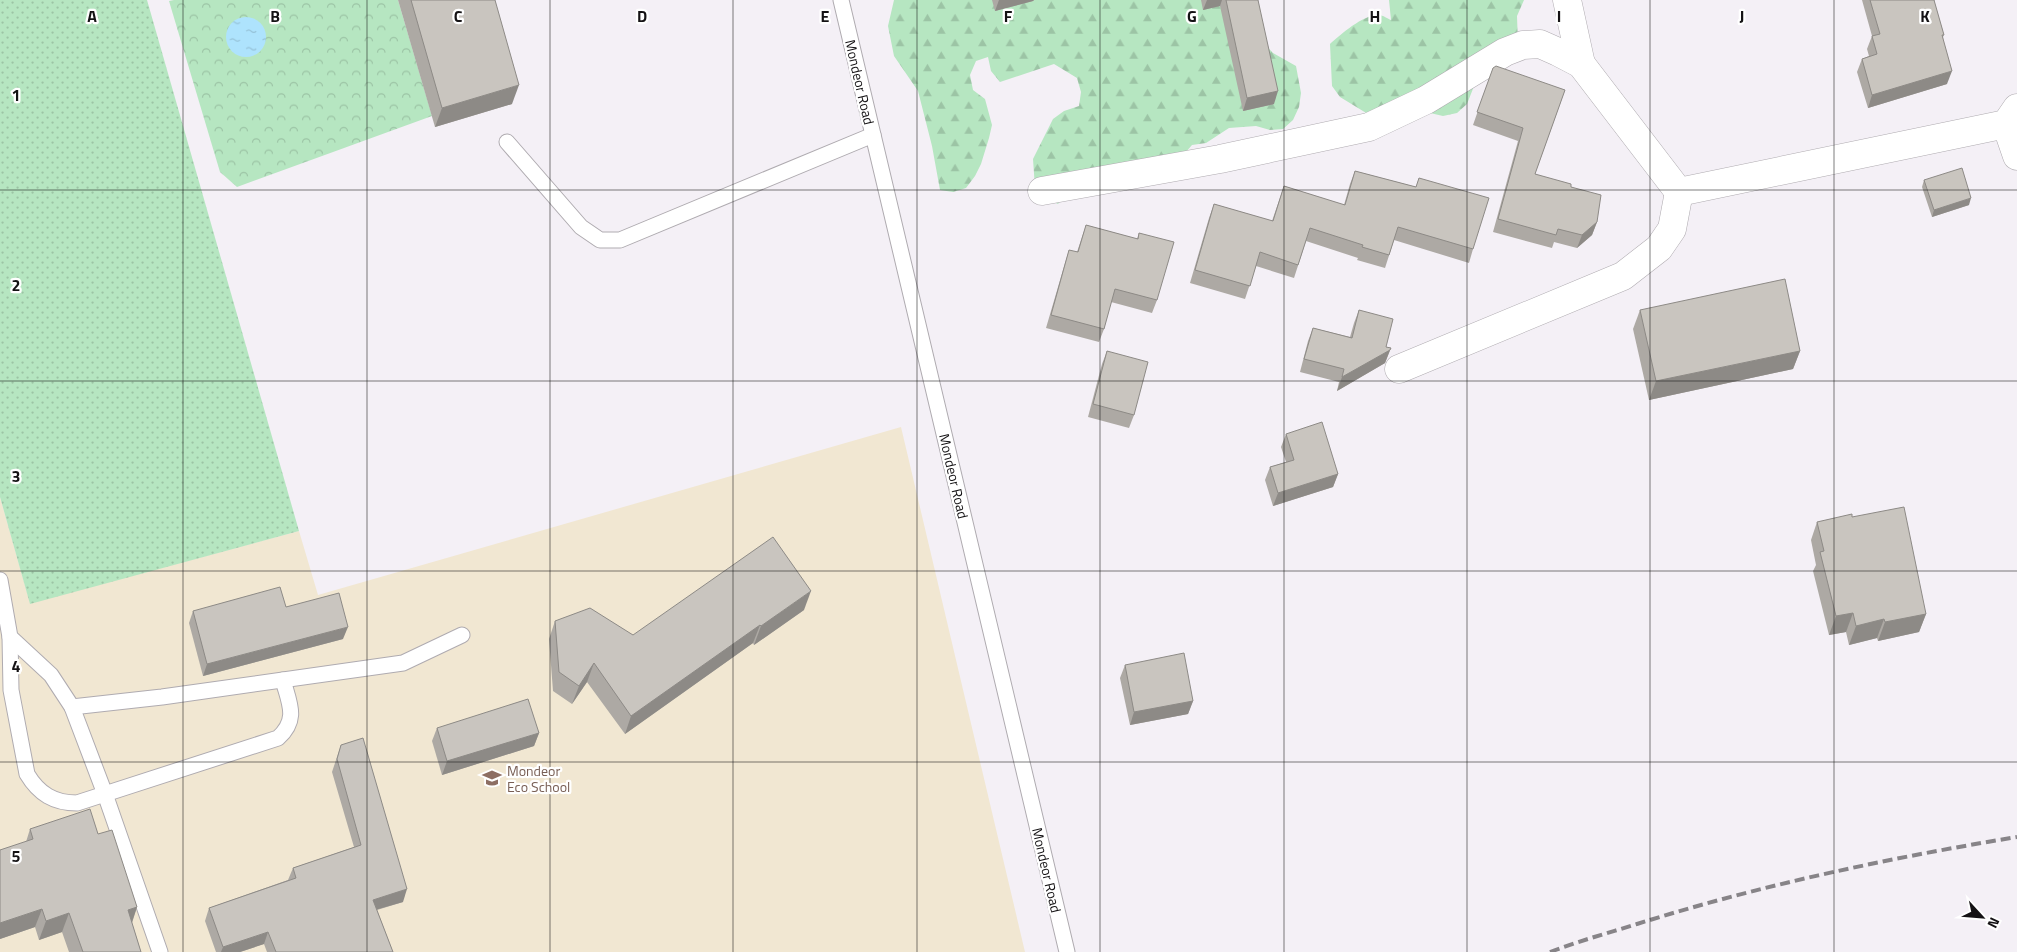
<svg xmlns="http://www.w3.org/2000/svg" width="2017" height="952" viewBox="0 0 2017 952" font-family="'Titillium Web',sans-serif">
<defs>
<pattern id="grass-dots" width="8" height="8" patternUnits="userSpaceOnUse" patternTransform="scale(1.25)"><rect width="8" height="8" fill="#b6e6c1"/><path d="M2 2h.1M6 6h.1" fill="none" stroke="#9cc4a5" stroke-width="1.8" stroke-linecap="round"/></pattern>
<pattern id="forest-firs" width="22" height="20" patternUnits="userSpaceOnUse" patternTransform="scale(1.25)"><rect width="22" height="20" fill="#b6e6c1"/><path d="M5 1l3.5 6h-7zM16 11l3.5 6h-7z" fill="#9cc4a5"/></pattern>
<pattern id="park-crowns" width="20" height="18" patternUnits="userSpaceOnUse" patternTransform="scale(1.25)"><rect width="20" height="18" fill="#b6e6c1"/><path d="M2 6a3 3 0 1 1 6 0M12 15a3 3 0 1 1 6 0" fill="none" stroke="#9cc4a5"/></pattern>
<pattern id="water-ripples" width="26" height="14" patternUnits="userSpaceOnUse" patternTransform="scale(1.25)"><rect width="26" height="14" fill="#aee3fd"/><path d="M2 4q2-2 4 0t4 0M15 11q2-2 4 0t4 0" fill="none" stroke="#95c2d8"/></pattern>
</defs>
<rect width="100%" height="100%" fill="#f4f0f6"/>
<path fill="#f1e7d2" d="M 901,427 L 1025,952 L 0,952 L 0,497 L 30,603 L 299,531 L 318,595 Z"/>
<path fill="url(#grass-dots)" d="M 0,0 L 147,0 L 299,531 L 30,604 L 0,497 Z"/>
<g fill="url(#forest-firs)">
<path d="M 894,0 L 1251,0 L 1254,33 L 1273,53 L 1296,66 L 1301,93 L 1299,107 L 1293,120 L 1283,129 L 1270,130 L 1256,126 L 1229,128 L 1206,143 L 1192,145 L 1167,174 L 1083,174 L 1058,204 L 1045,198 L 1035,188 L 1033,159 L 1053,119 L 1064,111 L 1079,106 L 1081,92 L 1077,78 L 1054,64 L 1000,82 L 991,71 L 988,57 L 976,61 L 970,75 L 973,90 L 985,99 L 992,125 L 989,138 L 981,164 L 975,176 L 966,188 L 953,192 L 940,190 L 932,146 L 918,91 L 894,56 L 888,26 Z"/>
<path d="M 1389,0 L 1524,0 L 1517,16 L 1518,44 L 1478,76 L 1467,104 L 1457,113 L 1443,116 L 1430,113 L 1419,92 L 1407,94 L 1389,114 L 1376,119 L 1340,97 L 1332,86 L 1330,44 C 1341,34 1364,14 1379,15 C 1383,15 1388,19 1391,20 Z"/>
</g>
<path fill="url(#park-crowns)" d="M 174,0 L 398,0 L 432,116 L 237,187 L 220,172 L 169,1 Z"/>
<circle fill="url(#water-ripples)" cx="246" cy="37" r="20"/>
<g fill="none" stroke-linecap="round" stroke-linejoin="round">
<g stroke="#afabb0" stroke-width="17">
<g id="lane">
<path d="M 841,0 L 1067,952"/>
<path d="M 507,142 L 581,227 L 600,240 L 620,240 L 873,135"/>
<path d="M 0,580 L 10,637 L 51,675 L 72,707 L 105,794 L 160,952"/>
<path d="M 10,637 L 11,690 L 27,774 C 39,794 54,803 77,803 L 278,738 C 299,719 289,703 283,680"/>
<path d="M 72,707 L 162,697 L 403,663 L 462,635"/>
</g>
</g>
<g stroke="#afabb0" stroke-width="29">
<g id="street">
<path d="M 1567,0 L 1581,64"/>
<path d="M 2006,124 L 2017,156"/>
<path d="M 1042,191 L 1220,159 L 1369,127 L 1426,100 L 1505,52 L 1523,45 L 1540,44 L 1558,52 L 1581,64 L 1679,192 L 2006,124 L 2017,108"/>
<path d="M 1399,369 L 1623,276 L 1659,248 L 1672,229 L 1679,192"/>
</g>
</g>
<use href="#lane" stroke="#fff" stroke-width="15"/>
<use href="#street" stroke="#fff" stroke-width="28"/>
<path stroke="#878488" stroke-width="4" stroke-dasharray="10 5" stroke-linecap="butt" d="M 1550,952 C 1579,941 1608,933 1637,924 C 1761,885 1889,858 2017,837"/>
</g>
<g fill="#ada9a4">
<path d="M 398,0 L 495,0 L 512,104 L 435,127 Z"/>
<path d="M 992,0 L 1034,0 L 1033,1 L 995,11 Z"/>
<path d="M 1201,0 L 1258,0 L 1274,104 L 1243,111 L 1220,6 L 1203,10 Z"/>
<path d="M 1862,0 L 1935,0 L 1934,1 L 1944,35 L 1943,37 L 1947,84 L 1868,108 L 1857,72 L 1862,59 L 1869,56 L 1867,49 L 1872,36 Z"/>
<path d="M 1493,68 L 1565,90 L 1535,174 L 1571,187 L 1597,222 L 1592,235 L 1577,248 L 1554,242 L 1552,248 L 1493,232 L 1518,141 L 1473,125 Z"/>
<path d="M 1355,171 L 1416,187 L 1419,178 L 1473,249 L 1469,263 L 1394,240 L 1385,268 L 1357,260 L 1358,258 L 1306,241 L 1294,278 L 1256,266 L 1245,299 L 1190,283 L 1209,218 L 1214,204 L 1272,221 L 1284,186 L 1344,205 L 1350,184 Z"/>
<path d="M 1924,180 L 1969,205 L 1932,217 L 1922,187 Z"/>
<path d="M 1086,225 L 1137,239 L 1139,233 L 1157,300 L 1152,313 L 1111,302 L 1104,329 L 1099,342 L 1046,328 L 1065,263 L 1069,250 L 1077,252 Z"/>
<path d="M 1359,310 L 1386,347 L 1391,348 L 1385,363 L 1337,391 L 1339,382 L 1300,372 L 1308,341 L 1313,328 L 1350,337 L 1354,323 Z"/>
<path d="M 1640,310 L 1800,351 L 1793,369 L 1649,400 L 1633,329 Z"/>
<path d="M 1107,351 L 1134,415 L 1129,428 L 1088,417 L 1102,364 Z"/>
<path d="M 1286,434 L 1338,474 L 1333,487 L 1273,506 L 1265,480 L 1270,467 L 1286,462 L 1281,447 Z"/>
<path d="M 1817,522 L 1926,614 L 1919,632 L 1878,641 L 1877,638 L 1849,645 L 1846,632 L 1829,635 L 1813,571 L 1816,565 L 1811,540 Z"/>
<path d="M 286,607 L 343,639 L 203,676 L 189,623 L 193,611 Z"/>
<path d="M 804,610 L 754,645 L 753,643 L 625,734 L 587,682 L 572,704 L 553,691 L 549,639 L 555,621 L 633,635 Z"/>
<path d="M 1125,665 L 1193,701 L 1188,714 L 1130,725 L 1120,678 Z"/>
<path d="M 437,728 L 539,733 L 534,746 L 442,775 L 432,741 Z"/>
<path d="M 341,745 L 403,902 L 377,910 L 393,952 L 267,952 L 264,944 L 240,952 L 216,952 L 205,921 L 209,908 L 288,880 L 293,868 L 354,847 L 332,772 Z"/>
<path d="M 30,829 L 98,834 L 137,907 L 132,923 L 141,952 L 69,952 L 62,932 L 39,940 L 35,927 L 0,939 L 0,850 L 26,842 Z"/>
</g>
<g fill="#8d8a86">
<path d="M 999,0 L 1034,0 L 1033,1 L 995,11 Z"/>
<path d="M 1207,0 L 1222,0 L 1220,6 L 1203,10 Z"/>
<path d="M 1952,71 L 1947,84 L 1868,108 L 1872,95 Z"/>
<path d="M 519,85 L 512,104 L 435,127 L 442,108 Z"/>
<path d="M 1278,91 L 1274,104 L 1243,111 L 1247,98 Z"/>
<path d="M 1971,198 L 1969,205 L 1932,217 L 1934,210 Z"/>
<path d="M 1597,222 L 1592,235 L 1577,248 L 1582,235 Z"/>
<path d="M 1390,350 L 1385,363 L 1337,391 L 1342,377 Z"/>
<path d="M 1800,351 L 1793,369 L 1649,400 L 1656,381 Z"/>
<path d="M 1338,474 L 1333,487 L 1273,506 L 1278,493 Z"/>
<path d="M 811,591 L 804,610 L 754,645 L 761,626 Z"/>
<path d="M 1853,613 L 1846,632 L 1829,635 L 1836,616 Z"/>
<path d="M 1926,614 L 1919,632 L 1878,641 L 1885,622 Z"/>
<path d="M 1884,619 L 1877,638 L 1849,645 L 1856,626 Z"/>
<path d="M 760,625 L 753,643 L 625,734 L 631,716 Z"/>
<path d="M 348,627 L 343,639 L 203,676 L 207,664 Z"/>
<path d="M 594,663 L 587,682 L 572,704 L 579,686 Z"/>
<path d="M 1193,701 L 1188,714 L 1130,725 L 1134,712 Z"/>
<path d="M 539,733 L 534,746 L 442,775 L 447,761 Z"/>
<path d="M 407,889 L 403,902 L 368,912 L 373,900 Z"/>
<path d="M 137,907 L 131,925 L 128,910 Z"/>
<path d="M 42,909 L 35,927 L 0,939 L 0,923 Z"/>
<path d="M 69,913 L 62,932 L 39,940 L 46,921 Z"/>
<path d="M 268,932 L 264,944 L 240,952 L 221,952 L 223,947 Z"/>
</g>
<g fill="#c9c5bf" stroke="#8d8a86">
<path d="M 411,0 L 495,0 L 519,85 L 442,108 Z"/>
<path d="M 1226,0 L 1258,0 L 1278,91 L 1247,98 Z"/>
<path d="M 1870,0 L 1934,0 L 1944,35 L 1942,35 L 1952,71 L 1872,95 L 1862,59 L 1877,54 L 1872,36 L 1880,34 Z"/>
<path d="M 1496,66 L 1565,90 L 1535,174 L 1571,184 L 1571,187 L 1601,195 L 1597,222 L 1582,235 L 1558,229 L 1556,235 L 1498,219 L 1523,128 L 1477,112 L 1493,68 Z"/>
<path d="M 1962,168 L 1971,198 L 1934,210 L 1924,180 Z"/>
<path d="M 1355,171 L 1416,187 L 1419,178 L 1489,198 L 1473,249 L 1398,227 L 1389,255 L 1362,247 L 1363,245 L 1310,228 L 1298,265 L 1260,252 L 1250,286 L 1195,270 L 1214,204 L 1273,221 L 1284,186 L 1345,205 Z"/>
<path d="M 1086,225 L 1138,239 L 1139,233 L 1174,242 L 1157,300 L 1115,289 L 1104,329 L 1051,315 L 1069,250 L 1078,252 Z"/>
<path d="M 1785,279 L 1800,351 L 1656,381 L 1640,310 Z"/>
<path d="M 1359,310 L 1393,319 L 1386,347 L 1391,348 L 1390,350 L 1342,377 L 1344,369 L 1304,359 L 1313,328 L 1352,338 Z"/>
<path d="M 1107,351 L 1148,362 L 1134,415 L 1093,404 Z"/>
<path d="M 1322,422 L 1338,474 L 1278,493 L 1270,467 L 1294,460 L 1286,434 Z"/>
<path d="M 1904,507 L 1926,614 L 1885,622 L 1884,619 L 1856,626 L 1853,613 L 1836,616 L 1820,552 L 1824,551 L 1817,522 L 1852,514 L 1852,517 Z"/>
<path d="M 773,537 L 811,591 L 761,626 L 760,625 L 631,716 L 594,663 L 579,686 L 559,672 L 555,621 L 590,608 L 633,635 Z"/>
<path d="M 280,587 L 286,607 L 339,593 L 348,627 L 207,664 L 193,611 Z"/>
<path d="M 1184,653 L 1193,701 L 1134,712 L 1125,665 Z"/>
<path d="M 528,699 L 539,733 L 447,761 L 437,728 Z"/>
<path d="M 363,738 L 407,889 L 373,900 L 393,952 L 276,952 L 268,932 L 223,947 L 209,908 L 296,878 L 293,868 L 361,845 L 337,759 L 341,745 Z"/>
<path d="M 90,809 L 98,834 L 112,830 L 137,907 L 128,910 L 141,952 L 83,952 L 69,913 L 46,921 L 42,909 L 0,923 L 0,850 L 33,839 L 30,829 Z"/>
</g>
<path fill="none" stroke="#141214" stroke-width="1" stroke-opacity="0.55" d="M 183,0 L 183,952M 367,0 L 367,952M 550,0 L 550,952M 733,0 L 733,952M 917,0 L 917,952M 1100,0 L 1100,952M 1284,0 L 1284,952M 1467,0 L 1467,952M 1650,0 L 1650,952M 1834,0 L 1834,952M 0,190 L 2017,190M 0,381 L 2017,381M 0,571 L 2017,571M 0,762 L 2017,762"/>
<defs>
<g id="school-bare" transform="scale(1.5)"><path d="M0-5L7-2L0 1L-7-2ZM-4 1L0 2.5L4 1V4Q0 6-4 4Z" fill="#8d6e63" stroke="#fff" stroke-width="2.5" paint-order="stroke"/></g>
</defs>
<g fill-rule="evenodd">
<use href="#school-bare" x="492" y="778"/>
</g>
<g text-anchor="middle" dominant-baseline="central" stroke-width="4.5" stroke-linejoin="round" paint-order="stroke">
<g font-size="14" fill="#141214" stroke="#fff">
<text transform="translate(860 82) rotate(77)">Mondeor Road</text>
<text transform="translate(954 476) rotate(77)">Mondeor Road</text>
<text transform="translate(1047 870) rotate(77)">Mondeor Road</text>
</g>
<g font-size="14" fill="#785e54" stroke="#fff" text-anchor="start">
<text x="507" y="770">Mondeor<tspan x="507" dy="16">Eco School</tspan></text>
</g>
</g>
<g font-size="16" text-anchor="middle" font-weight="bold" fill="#141214" stroke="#fff" stroke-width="4.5" stroke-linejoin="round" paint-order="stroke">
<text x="92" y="22">A</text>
<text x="275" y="22">B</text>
<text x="458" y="22">C</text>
<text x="642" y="22">D</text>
<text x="825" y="22">E</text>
<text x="1008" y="22">F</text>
<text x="1192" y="22">G</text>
<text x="1375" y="22">H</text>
<text x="1559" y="22">I</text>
<text x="1742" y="22">J</text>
<text x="1925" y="22">K</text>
<text x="16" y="101">1</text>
<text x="16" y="291">2</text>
<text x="16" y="482">3</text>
<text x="16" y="672">4</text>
<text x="16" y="862">5</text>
</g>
<g transform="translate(1982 917) rotate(116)" stroke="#ffffff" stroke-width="4" paint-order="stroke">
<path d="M0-4L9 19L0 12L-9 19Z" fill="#141214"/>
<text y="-8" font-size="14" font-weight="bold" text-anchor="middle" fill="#141214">N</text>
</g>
</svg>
